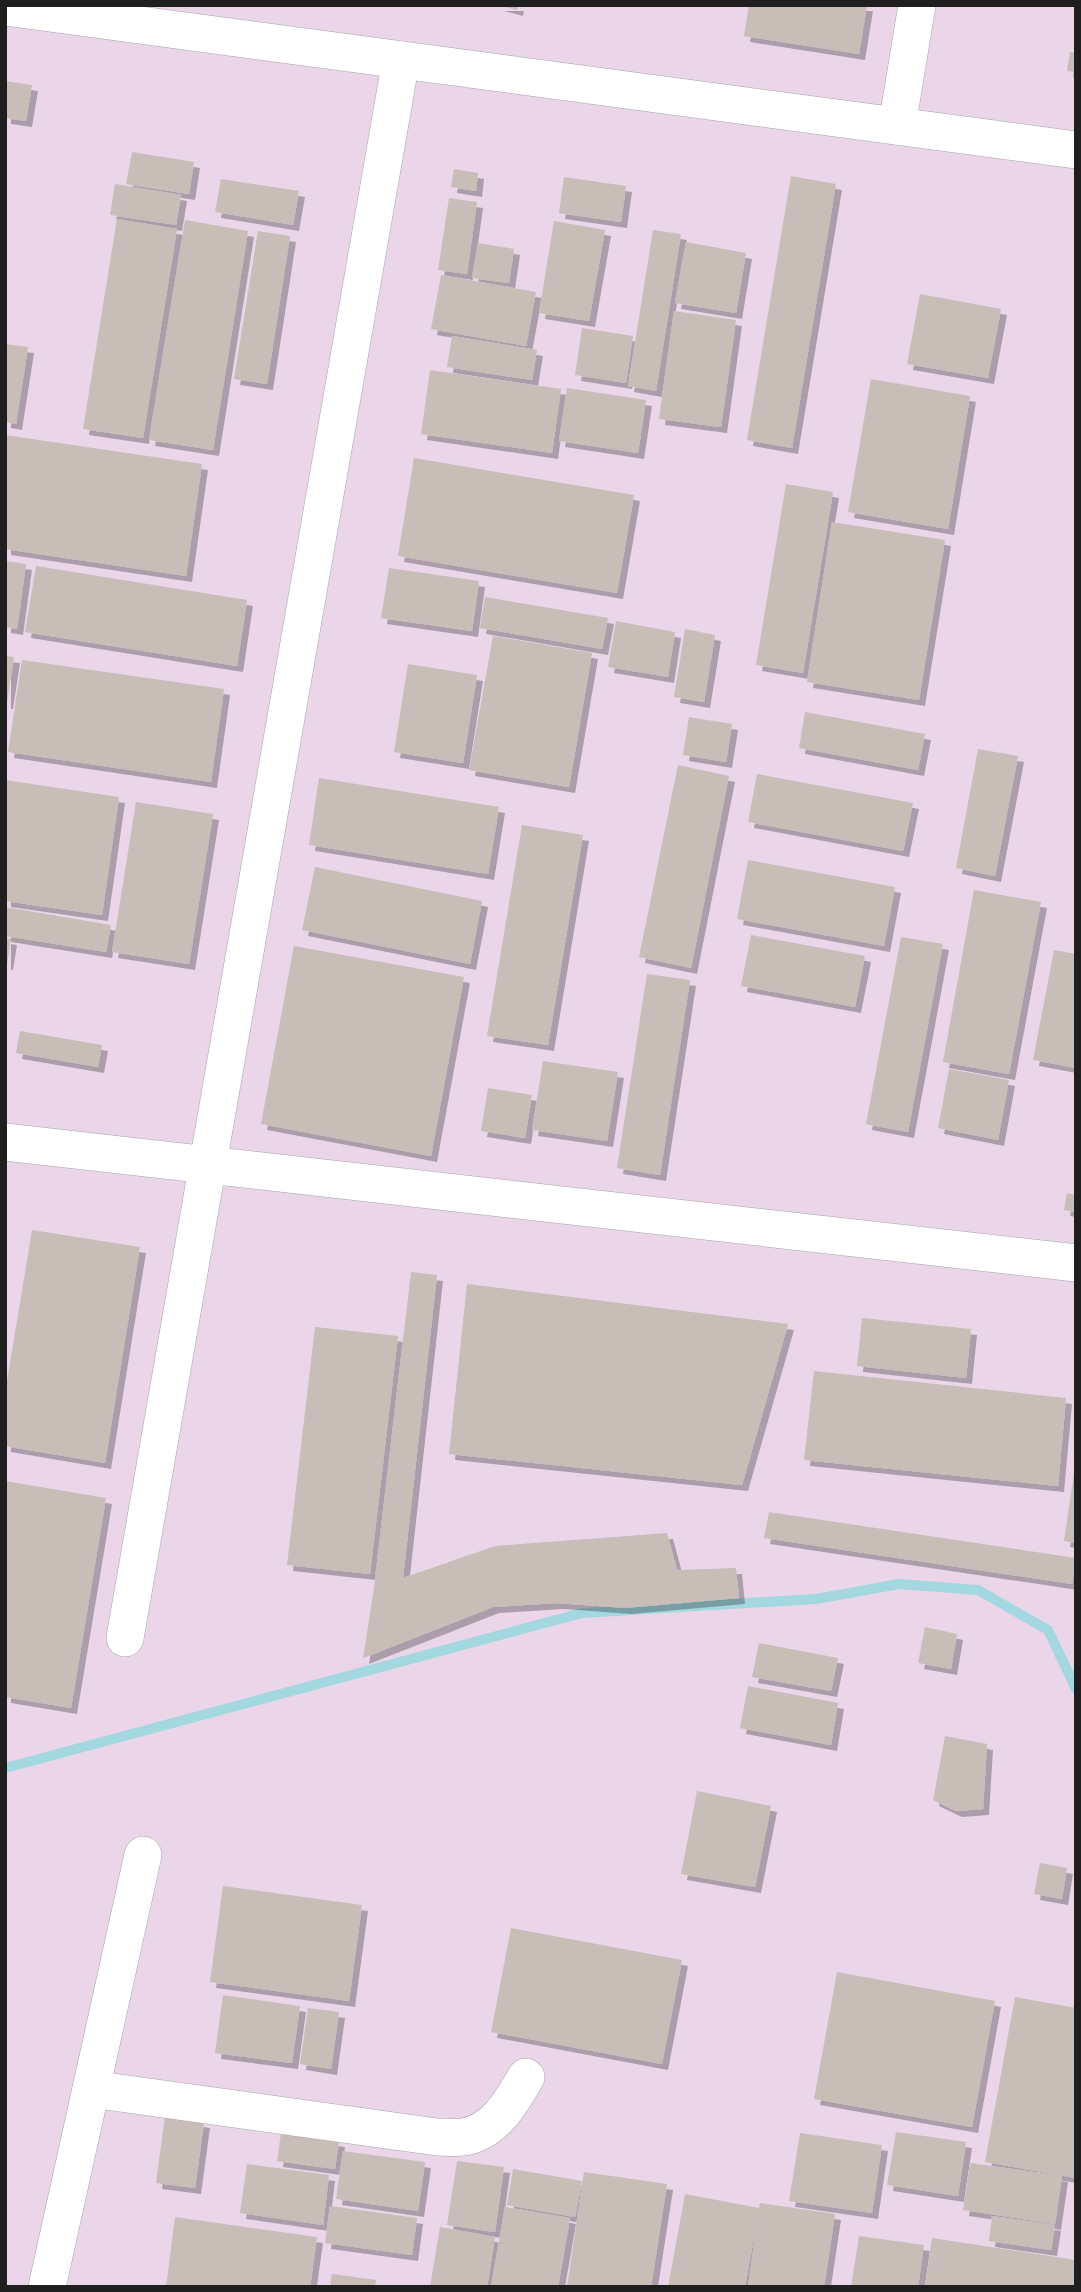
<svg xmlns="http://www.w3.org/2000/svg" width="1081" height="2292" viewBox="0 0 1081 2292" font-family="'Golos Text',sans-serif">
<defs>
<filter id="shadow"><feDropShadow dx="6" dy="6" stdDeviation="0" flood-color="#0004"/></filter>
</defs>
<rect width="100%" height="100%" fill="#f0ebe5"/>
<rect fill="#ead6e8" x="5" y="5" width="1071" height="2282"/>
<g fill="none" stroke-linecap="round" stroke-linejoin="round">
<path stroke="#a3d8e0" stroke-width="10" d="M 5,1768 L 582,1613 L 816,1599 L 899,1584 L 978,1590 L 1048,1630 L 1076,1689"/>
</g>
<g fill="#c8bdb7" filter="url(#shadow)">
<path d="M 498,5 L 518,5 L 517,10 Z"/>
<path d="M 749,5 L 867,5 L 859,54 L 744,36 Z"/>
<path d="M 1070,52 L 1076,53 L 1076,72 L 1067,71 Z"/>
<path d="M 5,81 L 32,85 L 26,121 L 5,118 Z"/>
<path d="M 132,152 L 194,162 L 189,194 L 126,184 Z"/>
<path d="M 454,169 L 478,173 L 476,191 L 451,187 Z"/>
<path d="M 791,176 L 836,184 L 792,448 L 747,440 Z"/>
<path d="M 564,177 L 626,186 L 621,222 L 559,213 Z"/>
<path d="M 221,179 L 299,191 L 293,225 L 215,212 Z"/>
<path d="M 115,184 L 181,195 L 176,225 L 110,215 Z"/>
<path d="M 449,198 L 477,202 L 467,274 L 438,270 Z"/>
<path d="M 117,219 L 177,229 L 143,438 L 83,429 Z"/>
<path d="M 185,220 L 248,231 L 213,450 L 149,440 Z"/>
<path d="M 554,221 L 605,230 L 589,321 L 539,313 Z"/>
<path d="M 653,230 L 681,234 L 656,391 L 628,386 Z"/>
<path d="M 258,231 L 290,236 L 267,384 L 234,379 Z"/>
<path d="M 686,242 L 746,253 L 736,313 L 675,303 Z"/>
<path d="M 478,243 L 514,249 L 509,283 L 472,278 Z"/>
<path d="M 441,275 L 536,292 L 526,346 L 431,329 Z"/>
<path d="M 920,294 L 1001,309 L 988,378 L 907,364 Z"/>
<path d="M 674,311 L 736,320 L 721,427 L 659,419 Z"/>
<path d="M 582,328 L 633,336 L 626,383 L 575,375 Z"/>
<path d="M 452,336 L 537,350 L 532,380 L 447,367 Z"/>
<path d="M 5,344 L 28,347 L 16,424 L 5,422 Z"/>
<path d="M 430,370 L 561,389 L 552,453 L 421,434 Z"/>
<path d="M 871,379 L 970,396 L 948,529 L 848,512 Z"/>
<path d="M 567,388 L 646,400 L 638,453 L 559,441 Z"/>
<path d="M 5,435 L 202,464 L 186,576 L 5,549 Z"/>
<path d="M 414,458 L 634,495 L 617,593 L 398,556 Z"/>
<path d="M 786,484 L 833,492 L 803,673 L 756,665 Z"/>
<path d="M 832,522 L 945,540 L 919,700 L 807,682 Z"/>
<path d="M 5,561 L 26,564 L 17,629 L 5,627 Z"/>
<path d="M 36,566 L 247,600 L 237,666 L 25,632 Z"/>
<path d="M 389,568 L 479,581 L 472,631 L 381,618 Z"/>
<path d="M 485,597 L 608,618 L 602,649 L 480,628 Z"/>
<path d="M 616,621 L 675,632 L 668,677 L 608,667 Z"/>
<path d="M 685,629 L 715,635 L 704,702 L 674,697 Z"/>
<path d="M 493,636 L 592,653 L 569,787 L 469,770 Z"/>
<path d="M 5,656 L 14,657 L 7,703 L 5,703 Z"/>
<path d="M 22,660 L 224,689 L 211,782 L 8,752 Z"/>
<path d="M 408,664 L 477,675 L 463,763 L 394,752 Z"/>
<path d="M 805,712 L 925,734 L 918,770 L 799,748 Z"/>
<path d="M 689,717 L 732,724 L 726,762 L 683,755 Z"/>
<path d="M 978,749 L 1018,756 L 995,876 L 956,868 Z"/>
<path d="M 678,765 L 729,776 L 691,968 L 639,957 Z"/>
<path d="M 757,774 L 913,803 L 903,851 L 748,822 Z"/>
<path d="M 319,778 L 499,807 L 488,874 L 309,845 Z"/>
<path d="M 5,780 L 119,797 L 102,915 L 5,901 Z"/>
<path d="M 136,802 L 213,814 L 189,964 L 112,952 Z"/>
<path d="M 522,825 L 583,835 L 548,1045 L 487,1036 Z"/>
<path d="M 748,860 L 895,887 L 884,946 L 737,919 Z"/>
<path d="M 315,867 L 482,901 L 470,964 L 302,930 Z"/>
<path d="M 974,890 L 1041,902 L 1009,1074 L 943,1062 Z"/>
<path d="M 5,907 L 111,925 L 106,952 L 5,936 Z"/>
<path d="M 751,935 L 865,956 L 855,1007 L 741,986 Z"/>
<path d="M 901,937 L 943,944 L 908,1132 L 866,1124 Z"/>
<path d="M 5,938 L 11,939 L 7,964 L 5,964 Z"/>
<path d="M 294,946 L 464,977 L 431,1156 L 261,1124 Z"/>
<path d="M 1054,950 L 1076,954 L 1076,1068 L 1033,1060 Z"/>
<path d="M 647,974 L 690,980 L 660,1175 L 617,1168 Z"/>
<path d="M 20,1031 L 102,1045 L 98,1067 L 16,1053 Z"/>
<path d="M 543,1061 L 618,1072 L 607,1141 L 532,1130 Z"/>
<path d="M 949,1069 L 1009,1080 L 998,1140 L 938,1128 Z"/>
<path d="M 488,1088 L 532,1095 L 525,1138 L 481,1131 Z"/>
<path d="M 1067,1193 L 1076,1195 L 1076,1212 L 1064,1210 Z"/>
<path d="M 32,1230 L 140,1247 L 105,1463 L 5,1446 L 5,1393 Z"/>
<path d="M 411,1272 L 437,1275 L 403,1578 L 495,1546 L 667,1533 L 677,1570 L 736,1568 L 739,1598 L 625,1608 L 557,1603 L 493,1607 L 363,1658 L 374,1588 Z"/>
<path d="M 467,1284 L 788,1324 L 742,1485 L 449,1454 Z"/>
<path d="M 862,1318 L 971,1329 L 966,1378 L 857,1366 Z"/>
<path d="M 315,1327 L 398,1336 L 370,1574 L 287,1565 Z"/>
<path d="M 814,1371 L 1066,1398 L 1058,1486 L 804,1460 Z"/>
<path d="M 1074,1473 L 1076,1473 L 1076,1543 L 1064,1541 Z"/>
<path d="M 5,1481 L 106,1498 L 71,1708 L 5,1697 Z"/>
<path d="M 769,1512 L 1076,1558 L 1072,1584 L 764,1538 Z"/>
<path d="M 925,1627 L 957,1634 L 951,1669 L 918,1663 Z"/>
<path d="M 759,1643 L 838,1658 L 831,1691 L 752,1677 Z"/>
<path d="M 748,1686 L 838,1703 L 831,1745 L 740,1728 Z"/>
<path d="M 945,1736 L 987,1744 L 983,1809 L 956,1811 L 933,1800 Z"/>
<path d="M 697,1791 L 771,1806 L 755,1887 L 681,1874 Z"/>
<path d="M 1040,1863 L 1067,1868 L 1062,1899 L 1034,1894 Z"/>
<path d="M 223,1886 L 362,1905 L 349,2001 L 210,1982 Z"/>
<path d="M 511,1928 L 682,1960 L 662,2064 L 491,2032 Z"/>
<path d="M 837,1972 L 995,2001 L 972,2127 L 814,2099 Z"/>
<path d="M 223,1995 L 300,2006 L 292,2063 L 215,2053 Z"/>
<path d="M 1015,1997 L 1076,2008 L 1076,2178 L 985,2162 Z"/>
<path d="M 308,2008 L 339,2012 L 331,2069 L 300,2064 Z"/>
<path d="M 165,2116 L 204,2122 L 195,2188 L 156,2183 Z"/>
<path d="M 896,2132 L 966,2142 L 958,2196 L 887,2185 Z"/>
<path d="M 281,2133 L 339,2141 L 335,2169 L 277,2161 Z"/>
<path d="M 800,2133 L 882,2145 L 872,2213 L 789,2201 Z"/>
<path d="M 343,2151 L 425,2162 L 418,2211 L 336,2199 Z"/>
<path d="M 457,2161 L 504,2167 L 495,2232 L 447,2225 Z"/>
<path d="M 970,2163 L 1062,2176 L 1055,2224 L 963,2210 Z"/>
<path d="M 247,2164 L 329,2175 L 323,2225 L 240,2213 Z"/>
<path d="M 513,2169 L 582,2181 L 575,2217 L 507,2205 Z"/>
<path d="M 584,2172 L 667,2184 L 651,2287 L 567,2287 Z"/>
<path d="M 685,2194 L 759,2208 L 760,2203 L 835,2214 L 824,2287 L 748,2287 L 758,2215 L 745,2287 L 668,2287 Z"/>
<path d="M 330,2206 L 417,2218 L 412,2255 L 325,2243 Z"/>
<path d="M 505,2207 L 570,2218 L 558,2287 L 491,2287 Z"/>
<path d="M 992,2216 L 1055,2225 L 1051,2250 L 989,2241 Z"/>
<path d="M 175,2217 L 317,2237 L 310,2287 L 166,2287 Z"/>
<path d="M 440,2227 L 495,2237 L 487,2287 L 430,2287 Z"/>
<path d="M 859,2236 L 924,2245 L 918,2287 L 851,2287 Z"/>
<path d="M 932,2238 L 1076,2260 L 1076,2287 L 925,2287 Z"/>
<path d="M 332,2274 L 376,2280 L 375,2287 L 330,2287 Z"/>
</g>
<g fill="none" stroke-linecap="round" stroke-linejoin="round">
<g stroke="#a6a6a6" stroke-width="38">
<g id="minor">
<path d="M 5,7 L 1076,150"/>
<path d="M 897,126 L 917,5"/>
<path d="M 5,1142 L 1076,1263"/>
<path d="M 125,1638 L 401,60"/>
<path d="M 91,2089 L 437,2137 C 445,2137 456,2138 464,2137 C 496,2131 511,2102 526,2077"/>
<path d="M 47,2287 L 143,1855"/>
</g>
</g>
<use href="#minor" stroke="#fff" stroke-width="37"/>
</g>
<rect width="1081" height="2292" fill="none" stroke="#1f1f1f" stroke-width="14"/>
</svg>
